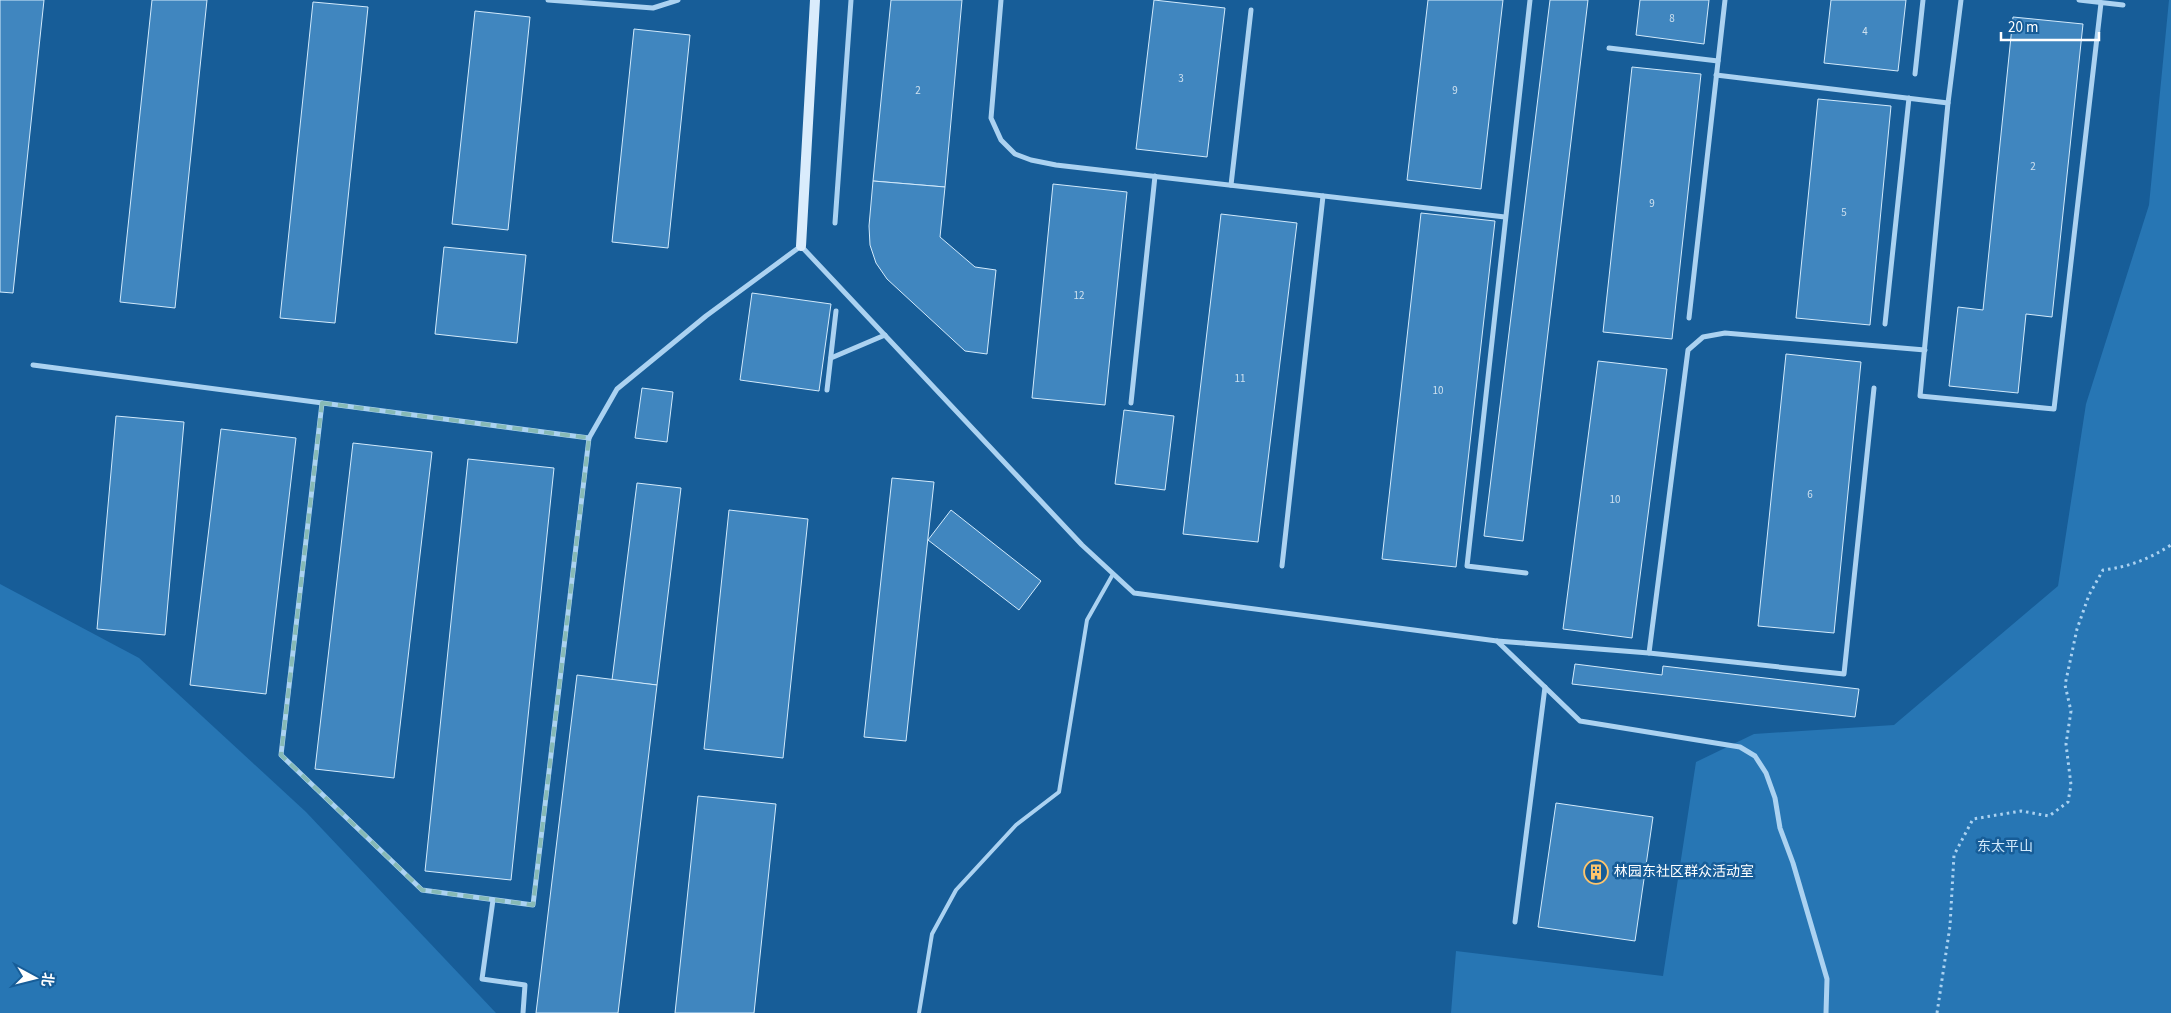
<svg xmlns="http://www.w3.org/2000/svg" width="2171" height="1013" viewBox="0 0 2171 1013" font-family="'Source Sans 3','Noto Sans SC',sans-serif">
<rect width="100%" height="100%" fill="#175d98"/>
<g fill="#2776b4">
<path d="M 2169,0 L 2171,0 L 2171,1013 L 1451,1013 L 1456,951 L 1663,976 L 1696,762 L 1754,734 L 1894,725 L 2058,586 L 2086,404 L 2149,205 Z"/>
<path d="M 0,584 L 139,658 L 306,812 L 496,1013 L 0,1013 Z"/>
</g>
<g fill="#4086bf" stroke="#d2eafc">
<path d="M 0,0 L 44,0 L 13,293 L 0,292 Z"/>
<path d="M 152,0 L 207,0 L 175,308 L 120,302 Z"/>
<path d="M 891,0 L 962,0 L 945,187 L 873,181 Z"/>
<path d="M 1154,0 L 1225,8 L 1207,157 L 1136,149 Z"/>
<path d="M 1428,0 L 1503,0 L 1481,189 L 1407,180 Z"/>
<path d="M 1550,0 L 1588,0 L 1523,541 L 1484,536 Z"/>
<path d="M 1640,0 L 1709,0 L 1704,44 L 1636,35 Z"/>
<path d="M 1831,0 L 1906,0 L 1898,71 L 1824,63 Z"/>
<path d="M 313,2 L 368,7 L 335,323 L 280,318 Z"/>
<path d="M 475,11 L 530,17 L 508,230 L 452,224 Z"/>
<path d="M 2013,17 L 2083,24 L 2052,317 L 2026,314 L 2018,393 L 1949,386 L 1958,307 L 1983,310 Z"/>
<path d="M 634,29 L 690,35 L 668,248 L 612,242 Z"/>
<path d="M 1632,67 L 1701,74 L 1672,339 L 1603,332 Z"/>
<path d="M 1818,99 L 1891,106 L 1870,325 L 1796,318 Z"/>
<path d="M 873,181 L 945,187 L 940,237 L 975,267 L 996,270 L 987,354 L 965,351 L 887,279 L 876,263 L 870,245 L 869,226 Z"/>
<path d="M 1053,184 L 1127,192 L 1105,405 L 1032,398 Z"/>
<path d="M 1421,213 L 1495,221 L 1456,567 L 1382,559 Z"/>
<path d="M 1221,214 L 1297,223 L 1258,542 L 1183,534 Z"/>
<path d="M 444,247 L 526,255 L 517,343 L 435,334 Z"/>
<path d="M 752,293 L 831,304 L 819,391 L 740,380 Z"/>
<path d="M 1786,354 L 1861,362 L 1834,633 L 1758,626 Z"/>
<path d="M 1598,361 L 1667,369 L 1632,638 L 1563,629 Z"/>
<path d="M 642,388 L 673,392 L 667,442 L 635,438 Z"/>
<path d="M 1124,410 L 1174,416 L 1165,490 L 1115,484 Z"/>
<path d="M 116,416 L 184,422 L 165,635 L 97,629 Z"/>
<path d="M 221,429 L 296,438 L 266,694 L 190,685 Z"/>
<path d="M 353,443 L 432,452 L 394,778 L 315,769 Z"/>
<path d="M 468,459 L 554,468 L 511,880 L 425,871 Z"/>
<path d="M 892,478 L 934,482 L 906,741 L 864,737 Z"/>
<path d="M 637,483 L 681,488 L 657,685 L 612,680 Z"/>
<path d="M 729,510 L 808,519 L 783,758 L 704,749 Z"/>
<path d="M 951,510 L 1041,581 L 1019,610 L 928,540 Z"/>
<path d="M 1575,664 L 1662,675 L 1663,666 L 1859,689 L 1855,717 L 1572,684 Z"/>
<path d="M 577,675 L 657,685 L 618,1013 L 536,1013 Z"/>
<path d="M 698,796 L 776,804 L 754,1013 L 675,1013 Z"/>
<path d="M 1556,803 L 1653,817 L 1635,941 L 1538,927 Z"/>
</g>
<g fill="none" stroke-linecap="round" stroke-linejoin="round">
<path stroke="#abd2f1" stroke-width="3" stroke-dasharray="2.5 4" stroke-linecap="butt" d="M 1937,1013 L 1950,926 L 1954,855 L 1973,819 L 2021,811 L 2049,816 L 2068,802 L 2071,785 L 2066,744 L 2071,711 L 2065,685 L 2077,629 L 2089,595 L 2103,570 C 2129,567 2149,559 2171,545"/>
<path stroke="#abd2f1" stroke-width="4" d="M 919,1013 L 932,934 L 956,890 L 1016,825 L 1059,792 L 1087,620 L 1113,574"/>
<g stroke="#abd2f1" stroke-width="5">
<path d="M 548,0 L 653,8 L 678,0"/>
<path d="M 1001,0 L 991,118 L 1001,140 L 1015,154 L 1031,160 L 1056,165 L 1505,217"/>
<path d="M 1961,0 L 1948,103 L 1920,396 L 2054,409 L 2101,3"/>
<path d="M 2079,0 L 2123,5"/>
<path d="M 1609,48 L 1718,61"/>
<path d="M 1915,74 L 1923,0"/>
<path d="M 1716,75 L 1948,103"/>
<path d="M 1231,185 L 1251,10"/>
<path d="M 835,223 L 851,0"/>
<path d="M 1689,318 L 1725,0"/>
<path d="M 1885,324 L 1909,98"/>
<path d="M 831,358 L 885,335"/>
<path d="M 33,365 L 589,438 L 617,389 L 706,316 L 801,246 L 1082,545 L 1134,593 L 1497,641 L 1580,721 L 1740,747 L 1755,756 L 1766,773 L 1775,798 L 1780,828 L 1793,863 L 1827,979 L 1826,1013"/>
<path d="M 827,390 L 836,311"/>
<path d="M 322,403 L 281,755 L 422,890 L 533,905 L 589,438"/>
<path d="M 1131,403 L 1155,176"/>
<path d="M 1282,566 L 1323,196"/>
<path d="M 1526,573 L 1467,566 L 1530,0"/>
<path d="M 1497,641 L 1649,653 L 1844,674 L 1874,388"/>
<path d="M 1649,653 L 1688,350 L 1703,337 L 1725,333 L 1925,350"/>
<path d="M 493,900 L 482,979 L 525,985 L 523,1013"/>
<path d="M 1515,922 L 1545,687"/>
</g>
<path stroke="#daecfc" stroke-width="10" d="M 801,246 L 815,0"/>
</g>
<path fill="none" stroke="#87bab6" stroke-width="4" stroke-dasharray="10 6" stroke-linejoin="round" d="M 322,403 L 589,438 L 533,905 L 422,890 L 281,755 Z"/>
<defs>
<g id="building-ring" transform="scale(1.25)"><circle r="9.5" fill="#175d98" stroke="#ffc56b" stroke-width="1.5"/><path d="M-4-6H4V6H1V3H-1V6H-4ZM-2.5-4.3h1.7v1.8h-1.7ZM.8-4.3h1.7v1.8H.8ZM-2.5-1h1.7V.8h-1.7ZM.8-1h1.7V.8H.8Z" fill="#ffc56b"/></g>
</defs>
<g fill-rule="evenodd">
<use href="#building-ring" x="1596" y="872"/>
</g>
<g text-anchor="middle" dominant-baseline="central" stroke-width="5" stroke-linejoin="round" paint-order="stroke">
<g font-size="11" fill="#cfe1ef">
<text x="1672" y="18">8</text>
<text x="1865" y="31">4</text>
<text x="1181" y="78">3</text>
<text x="918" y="90">2</text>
<text x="1455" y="90">9</text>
<text x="2033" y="166">2</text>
<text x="1652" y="203">9</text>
<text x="1844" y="212">5</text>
<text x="1079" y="295">12</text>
<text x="1240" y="378">11</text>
<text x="1438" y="390">10</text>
<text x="1810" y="494">6</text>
<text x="1615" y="499">10</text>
</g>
<g font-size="14" fill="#d2eafc" stroke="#175d98">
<text x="2005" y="847">东太平山</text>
</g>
<g font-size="14" fill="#fff" stroke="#175d98" text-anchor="start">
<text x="1614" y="872">林园东社区群众活动室</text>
</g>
</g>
<g transform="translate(35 978) rotate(97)" stroke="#175d98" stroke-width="4" paint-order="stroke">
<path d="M0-4L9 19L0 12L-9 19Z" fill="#ffffff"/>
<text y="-8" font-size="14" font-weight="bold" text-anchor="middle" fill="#ffffff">北</text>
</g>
<path d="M2001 32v8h98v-8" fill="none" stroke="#ffffff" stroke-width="2.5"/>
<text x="2008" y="32" font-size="15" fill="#ffffff" stroke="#175d98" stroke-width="4" paint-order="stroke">20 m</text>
</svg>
